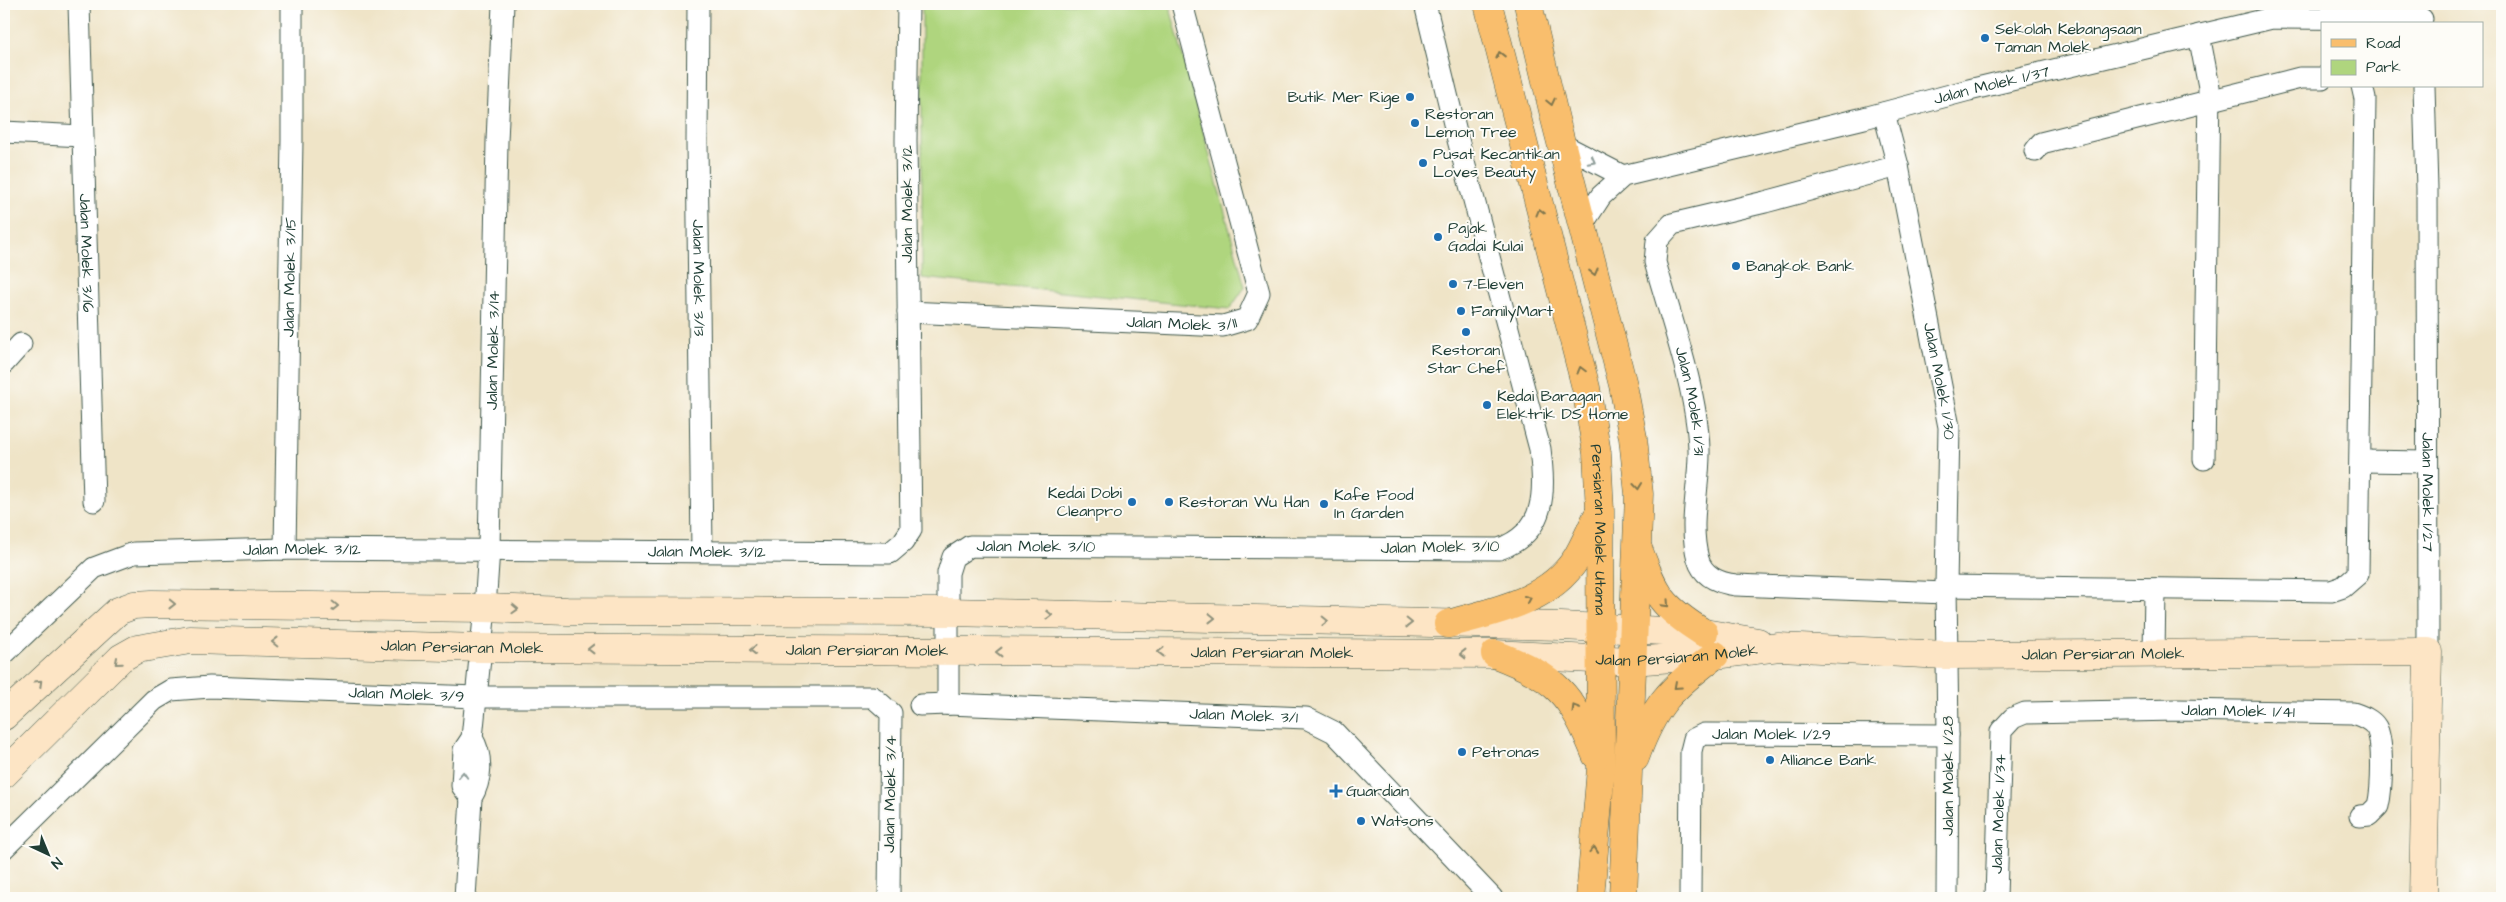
<svg xmlns="http://www.w3.org/2000/svg" width="2506" height="902" viewBox="0 0 2506 902" font-family="'Architects Daughter',sans-serif">
<rect width="100%" height="100%" fill="#fdfcf7"/>
<filter id="ink" filterUnits="userSpaceOnUse"><feTurbulence type="fractalNoise" baseFrequency=".02" numOctaves="2"/><feDisplacementMap in="SourceGraphic" scale="10" xChannelSelector="R" yChannelSelector="G"/><feConvolveMatrix kernelMatrix="1 2 1 2 8 2 1 2 1" color-interpolation-filters="sRGB"/></filter>
<filter id="wash" filterUnits="userSpaceOnUse"><feTurbulence type="fractalNoise" baseFrequency=".0096" numOctaves="4" result="noise"/><feDisplacementMap in="SourceGraphic" scale="20" xChannelSelector="R" yChannelSelector="G"/><feGaussianBlur stdDeviation="1.12" result="paint"/><feColorMatrix in="noise" values="0 0 0 0 0 0 0 0 0 0 0 0 0 0 0 0 0 1.4 0 .05"/><feComposite in="paint" operator="in"/></filter>
<g filter="url(#wash)">
<rect width="100%" height="100%" fill="#efe4c7"/>
<path fill="#afd57e" stroke="#678959" d="M 922,4 L 1169,4 L 1245,287 L 1230,309 L 922,278 Z"/>
</g>
<g filter="url(#ink)">
<g fill="none" stroke-linecap="round" stroke-linejoin="round">
<g stroke="#3e564a" stroke-width="23">
<g id="street">
<path id="s1" d="M 79,4 L 94,501"/>
<path id="s2" d="M 698,4 L 697,142 L 702,551"/>
<path d="M 2199,35 L 2209,87 L 2204,459"/>
<path id="s3" d="M 2424,86 L 2427,189 L 2428,652"/>
<path id="s4" d="M 1884,113 L 1898,166 L 1949,427 L 1946,586 L 1948,735 L 1947,898"/>
<path d="M 4,132 L 82,136"/>
<path d="M 1561,144 L 1623,176"/>
<path d="M 2035,151 L 2041,143 L 2300,78 L 2322,78"/>
<path id="s5" d="M 1898,166 L 1765,202 L 1672,224 L 1657,241 L 1655,262 C 1671,319 1697,391 1699,449 C 1700,485 1688,523 1698,559 C 1703,577 1719,583 1736,585 L 1946,593"/>
<path id="s6" d="M 1582,225 L 1601,196 L 1623,176 L 1864,118 L 1969,90 L 2272,18 L 2422,19"/>
<path id="s7" d="M 908,312 L 1223,326 L 1247,319 L 1259,293 L 1182,4"/>
<path d="M 4,363 L 21,344"/>
<path d="M 2361,461 L 2427,462"/>
<path id="s8" d="M 285,549 L 292,140 L 292,4"/>
<path d="M 1946,586 L 2331,591 L 2343,587 L 2358,574 L 2365,99 L 2362,86"/>
<path id="s9" d="M 4,654 L 94,568 L 134,553 L 285,549 L 890,553 L 903,542 L 911,530 L 906,140 L 908,4"/>
<path d="M 2154,654 L 2155,589"/>
<path id="s10" d="M 948,704 L 948,573 L 953,557 L 970,546 L 1499,549 C 1547,532 1545,492 1540,449 L 1457,136 L 1425,4"/>
<path id="s11" d="M 920,705 L 948,704 L 1306,718 L 1334,732 L 1492,898"/>
<path id="s12" d="M 471,798 L 462,786 L 464,750 L 472,738 L 485,608 L 489,549 L 497,141 L 503,4"/>
<path id="s13" d="M 4,848 L 154,700 L 171,690 L 210,687 L 476,697 L 873,697 L 891,713 L 889,898"/>
<path d="M 465,898 L 471,798 C 482,780 483,756 472,738"/>
<path id="s14" d="M 1690,898 L 1691,751 L 1694,739 L 1704,734 L 1948,735"/>
<path id="s15" d="M 1996,898 L 2001,731 L 2013,718 L 2025,713 L 2177,710 L 2353,713 C 2361,716 2371,719 2376,727 C 2384,741 2382,790 2378,806 L 2369,815 L 2360,816"/>
</g>
</g>
<g stroke="#3e564a" stroke-width="29">
<g id="secondary">
<path d="M 4,716 L 118,611 L 134,605 L 152,604 L 485,608 L 567,611 L 948,612 L 1561,626 L 1704,633 L 1758,642"/>
<path id="s16" d="M 4,774 L 121,658 L 137,649 L 190,640 L 481,648 L 1495,654 L 1631,661 L 1715,655 L 1779,647 L 1946,655 L 2428,652 L 2423,898"/>
</g>
</g>
<g stroke="#3e564a" stroke-width="29">
<g id="primary">
<path id="s17" d="M 1488,4 L 1586,388 L 1597,453 L 1600,511 L 1601,768 L 1590,898"/>
<path d="M 1528,4 L 1555,119 L 1623,385 L 1633,438 L 1639,494 L 1623,898"/>
<path d="M 1639,551 C 1656,596 1662,607 1704,633"/>
<path d="M 1448,624 C 1494,611 1548,602 1576,559 C 1584,546 1590,531 1597,517"/>
<path d="M 1495,654 C 1557,678 1571,693 1596,755"/>
<path d="M 1635,758 C 1654,704 1670,690 1715,655"/>
</g>
</g>
<use href="#street" stroke="#fff" stroke-width="21"/>
<use href="#secondary" stroke="#fde5c5" stroke-width="28"/>
<use href="#primary" stroke="#f9be6d" stroke-width="28"/>
</g>
<defs><path id="oneway-chevron" d="M-2-3.5L2.5 0L-2 3.5" fill="none" stroke-width="1.6" stroke-linecap="round" stroke-linejoin="round" transform="scale(1.25)"/></defs>
<g stroke="#81774e">
<use href="#oneway-chevron" transform="translate(1500 55) rotate(-104)"/>
<use href="#oneway-chevron" transform="translate(1551 102) rotate(77)"/>
<use href="#oneway-chevron" transform="translate(1540 212) rotate(-105)"/>
<use href="#oneway-chevron" transform="translate(1594 272) rotate(76)"/>
<use href="#oneway-chevron" transform="translate(1581 370) rotate(-105)"/>
<use href="#oneway-chevron" transform="translate(1638 486) rotate(84)"/>
<use href="#oneway-chevron" transform="translate(1528 599) rotate(-24)"/>
<use href="#oneway-chevron" transform="translate(1666 604) rotate(47)"/>
<use href="#oneway-chevron" transform="translate(1677 686) rotate(138)"/>
<use href="#oneway-chevron" transform="translate(1575 708) rotate(-121)"/>
<use href="#oneway-chevron" transform="translate(1594 850) rotate(-85)"/>
</g>
<g stroke="#8f9e9a">
<use href="#oneway-chevron" transform="translate(1592 161) rotate(28)"/>
<use href="#oneway-chevron" transform="translate(463 775) rotate(-87)"/>
</g>
<g stroke="#8e917c">
<use href="#oneway-chevron" transform="translate(172 604) rotate(1)"/>
<use href="#oneway-chevron" transform="translate(335 606) rotate(1)"/>
<use href="#oneway-chevron" transform="translate(515 609) rotate(2)"/>
<use href="#oneway-chevron" transform="translate(1049 615) rotate(1)"/>
<use href="#oneway-chevron" transform="translate(1212 618) rotate(1)"/>
<use href="#oneway-chevron" transform="translate(1325 621) rotate(1)"/>
<use href="#oneway-chevron" transform="translate(1409 623) rotate(1)"/>
<use href="#oneway-chevron" transform="translate(275 642) rotate(-179)"/>
<use href="#oneway-chevron" transform="translate(591 649) rotate(-180)"/>
<use href="#oneway-chevron" transform="translate(753 650) rotate(-180)"/>
<use href="#oneway-chevron" transform="translate(999 652) rotate(-180)"/>
<use href="#oneway-chevron" transform="translate(1161 652) rotate(-180)"/>
<use href="#oneway-chevron" transform="translate(1463 654) rotate(-180)"/>
<use href="#oneway-chevron" transform="translate(118 662) rotate(139)"/>
<use href="#oneway-chevron" transform="translate(39 683) rotate(-44)"/>
</g>
</g>
<g fill="#1f6fb2" stroke="#fdfcf7" stroke-width="2">
<circle cx="1985" cy="38" r="5"/>
<circle cx="1410" cy="97" r="5"/>
<circle cx="1415" cy="123" r="5"/>
<circle cx="1423" cy="163" r="5"/>
<circle cx="1438" cy="237" r="5"/>
<circle cx="1736" cy="266" r="5"/>
<circle cx="1453" cy="284" r="5"/>
<circle cx="1461" cy="311" r="5"/>
<circle cx="1466" cy="332" r="5"/>
<circle cx="1487" cy="405" r="5"/>
<circle cx="1132" cy="502" r="5"/>
<circle cx="1169" cy="502" r="5"/>
<circle cx="1324" cy="504" r="5"/>
<circle cx="1462" cy="752" r="5"/>
<circle cx="1770" cy="760" r="5"/>
<path d="M1333.5 783.5h5v5h5v5h-5v5h-5v-5h-5v-5h5z"/>
<circle cx="1361" cy="821" r="5"/>
</g>
<g text-anchor="middle" dominant-baseline="central" stroke-width="4" stroke-linejoin="round" paint-order="stroke">
<g font-size="16" fill="#1f3d34" stroke="#fdfcf7" text-anchor="start">
<text x="1995" y="29">Sekolah Kebangsaan<tspan x="1995" dy="18">Taman Molek</tspan></text>
<text x="1400" y="97" text-anchor="end">Butik Mer Rige</text>
<text x="1425" y="114">Restoran<tspan x="1425" dy="18">Lemon Tree</tspan></text>
<text x="1433" y="154">Pusat Kecantikan<tspan x="1433" dy="18">Loves Beauty</tspan></text>
<text x="1448" y="228">Pajak<tspan x="1448" dy="18">Gadai Kulai</tspan></text>
<text x="1746" y="266">Bangkok Bank</text>
<text x="1463" y="284">7-Eleven</text>
<text x="1471" y="311">FamilyMart</text>
<text x="1466" y="350" text-anchor="middle">Restoran<tspan x="1466" dy="18">Star Chef</tspan></text>
<text x="1497" y="396">Kedai Baragan<tspan x="1497" dy="18">Elektrik DS Home</tspan></text>
<text x="1122" y="493" text-anchor="end">Kedai Dobi<tspan x="1122" dy="18">Cleanpro</tspan></text>
<text x="1334" y="495">Kafe Food<tspan x="1334" dy="18">In Garden</tspan></text>
<text x="1179" y="502">Restoran Wu Han</text>
<text x="1472" y="752">Petronas</text>
<text x="1780" y="760">Alliance Bank</text>
<text x="1346" y="791">Guardian</text>
<text x="1371" y="821">Watsons</text>
</g>
<g font-size="16" fill="#1f3d34" stroke="#fdfcf7">
<text stroke="none"><textPath href="#s6" startOffset="444">Jalan Molek 1/37</textPath></text>
<text transform="translate(907 204) rotate(-90)">Jalan Molek 3/12</text>
<text stroke="none"><textPath href="#s1" startOffset="249">Jalan Molek 3/16</textPath></text>
<text stroke="none"><textPath href="#s8" startOffset="272">Jalan Molek 3/15</textPath></text>
<text stroke="none"><textPath href="#s2" startOffset="274">Jalan Molek 3/13</textPath></text>
<text stroke="none"><textPath href="#s7" startOffset="274">Jalan Molek 3/11</textPath></text>
<text stroke="none"><textPath href="#s12" startOffset="454">Jalan Molek 3/14</textPath></text>
<text stroke="none"><textPath href="#s4" startOffset="274">Jalan Molek 1/30</textPath></text>
<text stroke="none"><textPath href="#s5" startOffset="421">Jalan Molek 1/31</textPath></text>
<text stroke="none"><textPath href="#s3" startOffset="406">Jalan Molek 1/27</textPath></text>
<text stroke="none"><textPath href="#s17" startOffset="539">Persiaran Molek Utama</textPath></text>
<text stroke="none"><textPath href="#s10" startOffset="234">Jalan Molek 3/10</textPath></text>
<text transform="translate(1440 547) rotate(-1)">Jalan Molek 3/10</text>
<text stroke="none"><textPath href="#s9" startOffset="335">Jalan Molek 3/12</textPath></text>
<text stroke="none"><textPath href="#s9" startOffset="740">Jalan Molek 3/12</textPath></text>
<text stroke="none"><textPath href="#s16" startOffset="509">Jalan Persiaran Molek</textPath></text>
<text stroke="none"><textPath href="#s16" startOffset="914">Jalan Persiaran Molek</textPath></text>
<text stroke="none"><textPath href="#s16" startOffset="1319">Jalan Persiaran Molek</textPath></text>
<text stroke="none"><textPath href="#s16" startOffset="1724">Jalan Persiaran Molek</textPath></text>
<text stroke="none"><textPath href="#s16" startOffset="2151">Jalan Persiaran Molek</textPath></text>
<text stroke="none"><textPath href="#s13" startOffset="466">Jalan Molek 3/9</textPath></text>
<text stroke="none"><textPath href="#s15" startOffset="411">Jalan Molek 1/41</textPath></text>
<text stroke="none"><textPath href="#s11" startOffset="324">Jalan Molek 3/1</textPath></text>
<text stroke="none"><textPath href="#s14" startOffset="238">Jalan Molek 1/29</textPath></text>
<text transform="translate(1948 776) rotate(-90)">Jalan Molek 1/28</text>
<text transform="translate(890 794) rotate(-89)">Jalan Molek 3/4</text>
<text stroke="none"><textPath href="#s15" startOffset="84">Jalan Molek 1/34</textPath></text>
</g>
</g>
<rect width="2506" height="902" fill="none" stroke="#fdfcf7" stroke-width="20"/>
<rect x="2321" y="22" width="162" height="65" fill="#fdfcf7" stroke="#a4b0a9"/>
<rect x="2331" y="39" width="25" height="8" fill="#f9be6d" stroke="#a4b0a9"/>
<text x="2366" y="48" font-size="15" fill="#1f3d34">Road</text>
<rect x="2331" y="60" width="25" height="15" fill="#afd57e" stroke="#a4b0a9"/>
<text x="2366" y="72" font-size="15" fill="#1f3d34">Park</text>
<g transform="translate(48 854) rotate(136)" stroke="#fdfcf7" stroke-width="4" paint-order="stroke">
<path d="M0-4L9 19L0 12L-9 19Z" fill="#1f3d34"/>
<text y="-8" font-size="14" font-weight="bold" text-anchor="middle" fill="#1f3d34">N</text>
</g>
</svg>
